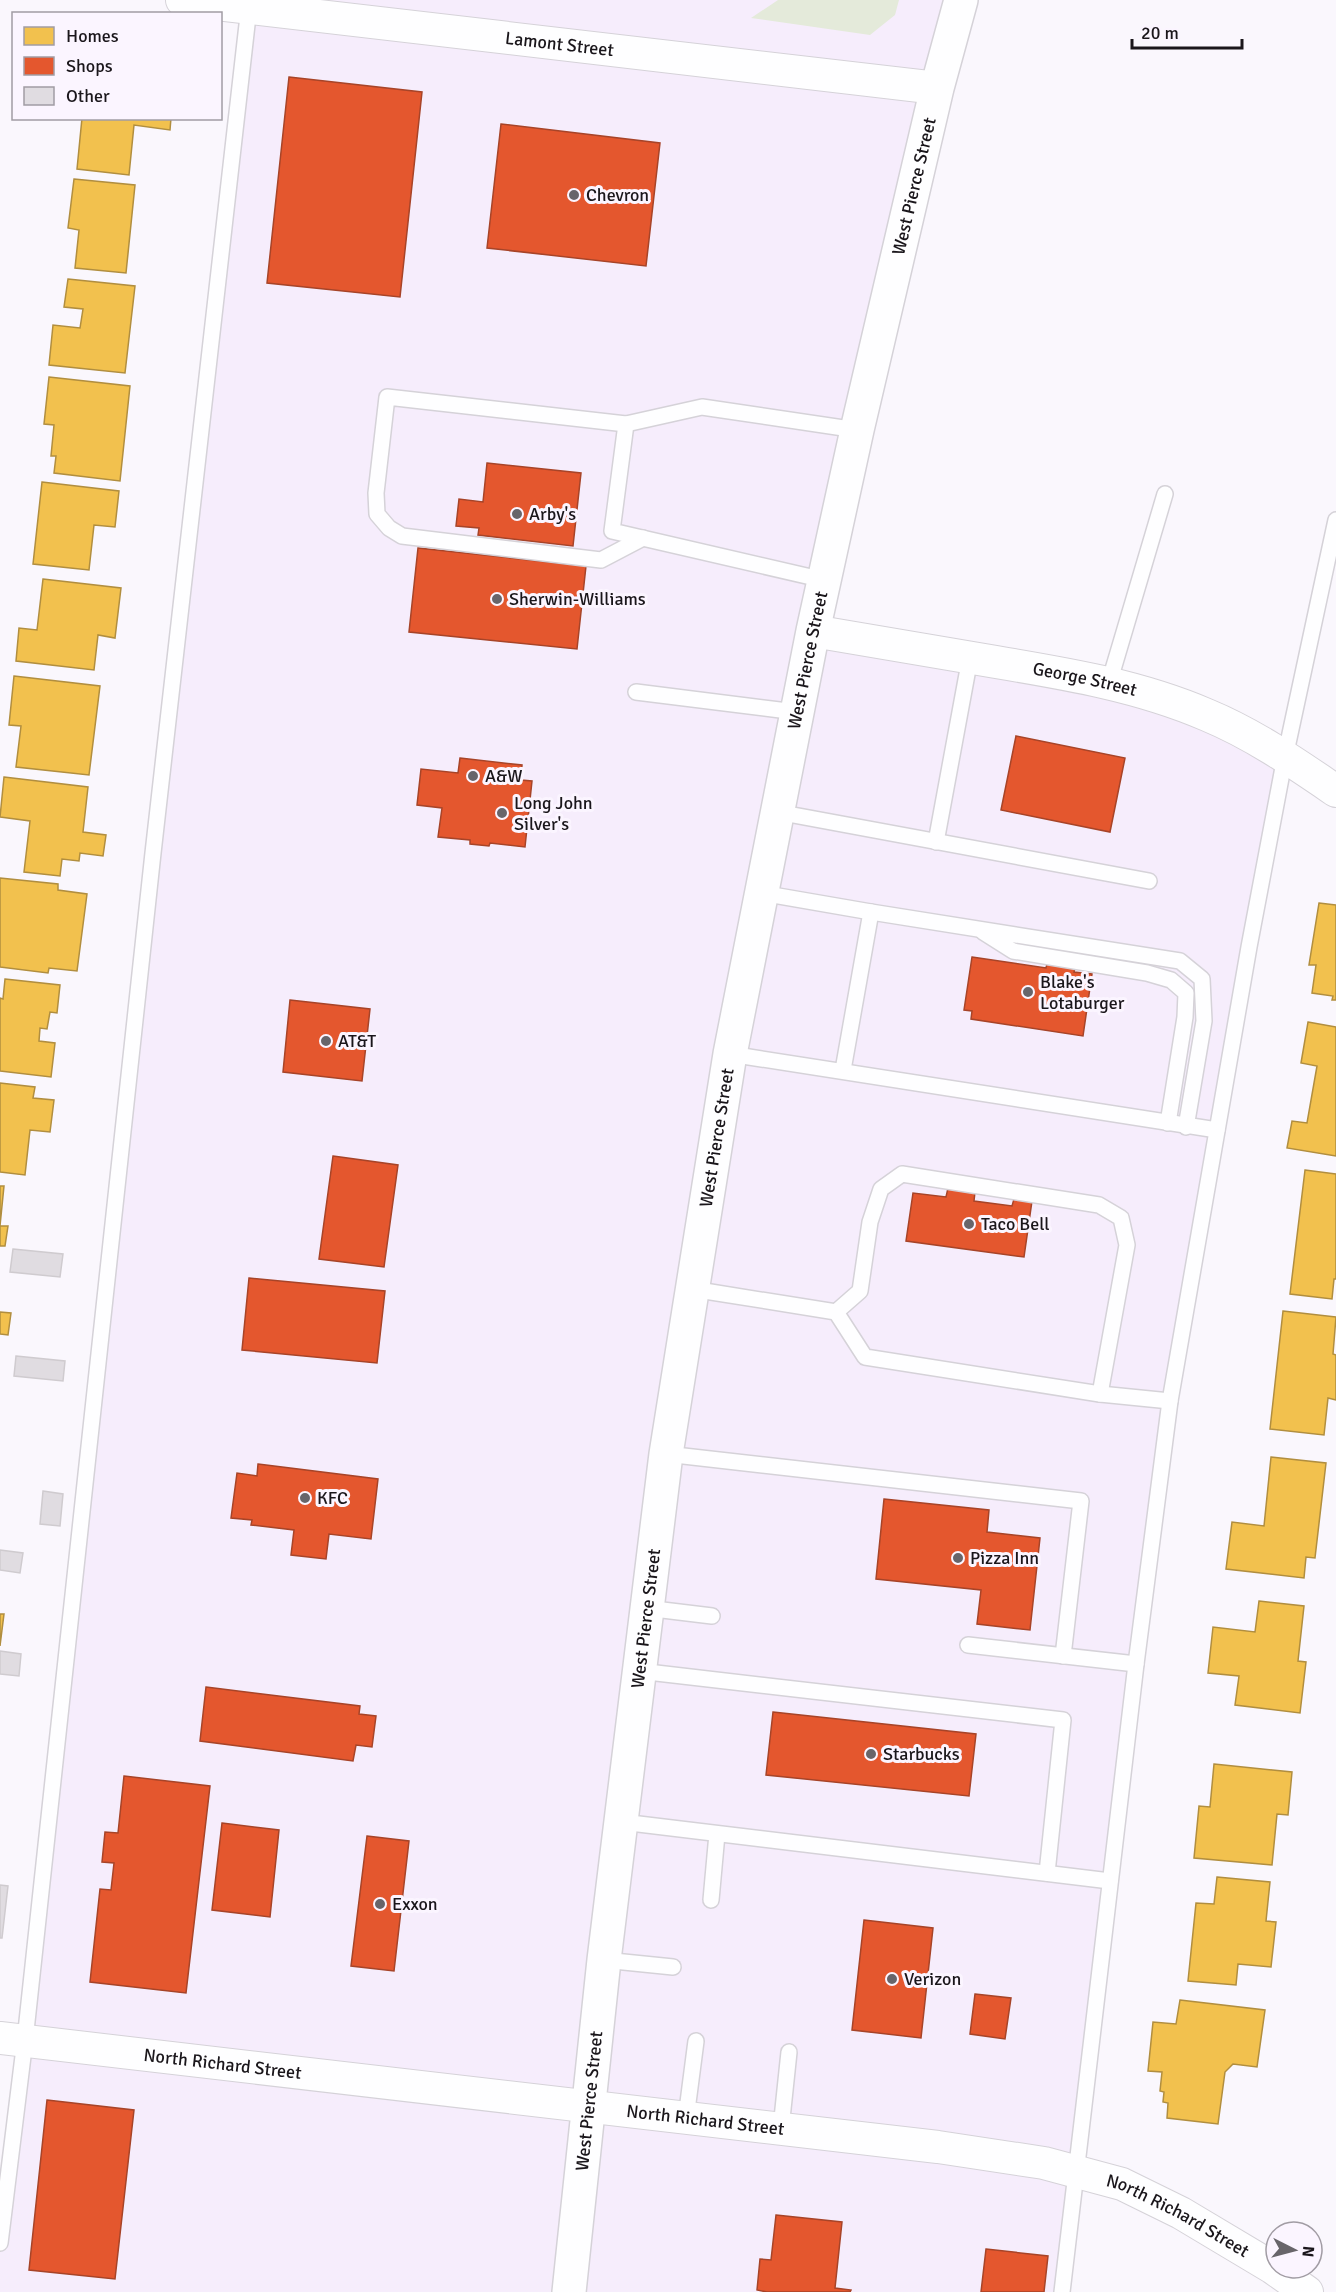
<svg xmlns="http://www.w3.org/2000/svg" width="1336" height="2292" viewBox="0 0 1336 2292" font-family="Signika,sans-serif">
<rect width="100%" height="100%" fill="#faf7fd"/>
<path fill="#f6edfc" d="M 182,0 L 961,0 L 813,631 L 1028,668 L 1285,757 L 1170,1401 L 1062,2292 L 0,2292 L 0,2243 L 249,8 Z"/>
<path fill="#e4eada" d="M 778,0 L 899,0 L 895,15 L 870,35 L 751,18 Z"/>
<g fill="#f2c14e" stroke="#b18e3f" stroke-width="1.5">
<path d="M 82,118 L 171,118 L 170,130 L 134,125 L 129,175 L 77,169 Z"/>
<path d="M 74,179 L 135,185 L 126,273 L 75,268 L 79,230 L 68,228 Z"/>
<path d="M 68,279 L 135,286 L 125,373 L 49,365 L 53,325 L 80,328 L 83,309 L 64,307 Z"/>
<path d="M 49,377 L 130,386 L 120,481 L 54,473 L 56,456 L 51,456 L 54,425 L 44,424 Z"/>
<path d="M 42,482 L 119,491 L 115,527 L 94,525 L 89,570 L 33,564 Z"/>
<path d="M 43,579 L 121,588 L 115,638 L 98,635 L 94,670 L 16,661 L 19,628 L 37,630 Z"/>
<path d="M 14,676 L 100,686 L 89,775 L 16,767 L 21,726 L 9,725 Z"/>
<path d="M 4,777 L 88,787 L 83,832 L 106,835 L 103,856 L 80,853 L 79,861 L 62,859 L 60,876 L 24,872 L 30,821 L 0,817 Z"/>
<path d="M 0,878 L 58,884 L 58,890 L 87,894 L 77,971 L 49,968 L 48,973 L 0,967 Z"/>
<path d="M 1319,903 L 1336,905 L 1336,1000 L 1332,1000 L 1333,996 L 1312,993 L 1316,965 L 1309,965 Z"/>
<path d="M 5,979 L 60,985 L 57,1013 L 50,1012 L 47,1029 L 40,1028 L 39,1041 L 55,1043 L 51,1077 L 0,1071 L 0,998 L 3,999 Z"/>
<path d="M 1308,1022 L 1336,1027 L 1336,1156 L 1287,1148 L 1292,1121 L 1307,1123 L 1317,1066 L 1301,1063 Z"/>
<path d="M 0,1083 L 35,1087 L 33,1098 L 54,1100 L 50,1132 L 30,1130 L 25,1175 L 0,1172 Z"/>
<path d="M 1305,1170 L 1336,1174 L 1336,1279 L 1334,1279 L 1332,1299 L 1290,1294 Z"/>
<path d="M 0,1186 L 4,1186 L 0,1226 L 8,1226 L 5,1246 L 0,1246 Z"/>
<path d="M 1283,1311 L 1336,1317 L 1333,1354 L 1336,1355 L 1336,1400 L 1328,1398 L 1324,1435 L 1270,1429 Z"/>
<path d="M 0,1312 L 11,1313 L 8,1335 L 0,1334 Z"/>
<path d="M 1271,1457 L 1326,1463 L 1315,1558 L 1306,1557 L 1304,1578 L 1226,1569 L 1232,1522 L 1264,1526 Z"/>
<path d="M 1259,1601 L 1304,1606 L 1298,1661 L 1306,1662 L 1300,1713 L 1235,1705 L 1239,1676 L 1208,1673 L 1213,1627 L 1255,1632 Z"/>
<path d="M 0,1614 L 4,1614 L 0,1646 Z"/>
<path d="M 1214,1764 L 1292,1772 L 1288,1815 L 1277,1814 L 1272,1865 L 1194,1858 L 1199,1806 L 1210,1807 Z"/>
<path d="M 1217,1877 L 1270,1882 L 1266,1921 L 1276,1922 L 1271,1967 L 1238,1964 L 1236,1985 L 1188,1981 L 1196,1903 L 1214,1904 Z"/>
<path d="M 1180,2000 L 1265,2010 L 1257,2067 L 1233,2064 L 1225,2072 L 1218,2124 L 1167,2118 L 1168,2103 L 1163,2102 L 1164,2092 L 1160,2091 L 1162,2072 L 1148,2071 L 1153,2022 L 1176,2024 Z"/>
</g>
<g fill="#e4572e" stroke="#a74428" stroke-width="1.5">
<path d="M 289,77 L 422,92 L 400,297 L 267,283 Z"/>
<path d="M 501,124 L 660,143 L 646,266 L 487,248 Z"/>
<path d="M 487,463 L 581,473 L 573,546 L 478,535 L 479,528 L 456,526 L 459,499 L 483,502 Z"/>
<path d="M 418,548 L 586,566 L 577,649 L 409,632 Z"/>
<path d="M 1016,736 L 1125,758 L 1110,832 L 1001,810 Z"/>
<path d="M 460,758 L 522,765 L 521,780 L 532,781 L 525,847 L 490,843 L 489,846 L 470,844 L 470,840 L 438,837 L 442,808 L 417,805 L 421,769 L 458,773 Z"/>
<path d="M 972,957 L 1046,968 L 1047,964 L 1075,968 L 1074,972 L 1092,974 L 1083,1036 L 971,1019 L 972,1011 L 964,1010 Z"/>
<path d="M 290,1000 L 370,1009 L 362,1081 L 283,1072 Z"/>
<path d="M 333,1156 L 398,1165 L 384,1267 L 319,1259 Z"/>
<path d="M 948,1188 L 975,1192 L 974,1201 L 1012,1206 L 1014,1199 L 1032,1201 L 1024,1257 L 906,1241 L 913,1193 L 946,1197 Z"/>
<path d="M 249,1278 L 385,1291 L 377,1363 L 242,1350 Z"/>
<path d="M 258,1464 L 378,1479 L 371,1539 L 329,1534 L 326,1559 L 291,1555 L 294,1530 L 251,1525 L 252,1520 L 231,1518 L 237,1473 L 257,1476 Z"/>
<path d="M 884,1499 L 989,1510 L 987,1532 L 1040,1538 L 1030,1630 L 977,1624 L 981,1590 L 876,1579 Z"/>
<path d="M 206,1687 L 360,1706 L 359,1714 L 376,1716 L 372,1747 L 356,1745 L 353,1761 L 200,1741 Z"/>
<path d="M 773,1712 L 976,1734 L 969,1796 L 766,1775 Z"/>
<path d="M 124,1776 L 210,1786 L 186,1993 L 90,1982 L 100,1889 L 111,1890 L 114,1863 L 102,1862 L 105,1832 L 118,1833 Z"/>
<path d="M 222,1823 L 279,1830 L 270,1917 L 212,1910 Z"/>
<path d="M 367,1836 L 409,1841 L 394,1971 L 351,1966 Z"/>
<path d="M 864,1920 L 933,1928 L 921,2038 L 852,2030 Z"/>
<path d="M 975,1994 L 1011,1998 L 1005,2039 L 970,2034 Z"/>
<path d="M 47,2100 L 134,2110 L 115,2279 L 29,2270 Z"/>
<path d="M 776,2215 L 842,2222 L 835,2288 L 851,2290 L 850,2292 L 767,2292 L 757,2290 L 760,2259 L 771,2260 Z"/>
<path d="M 986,2249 L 1048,2256 L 1044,2292 L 981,2292 Z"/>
</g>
<g fill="#e0dce1" stroke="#cfcbcf" stroke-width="1.5">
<path d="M 13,1249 L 63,1254 L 60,1277 L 10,1272 Z"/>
<path d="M 16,1356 L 65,1361 L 63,1381 L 14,1376 Z"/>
<path d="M 43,1491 L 63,1494 L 60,1526 L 40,1524 Z"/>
<path d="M 0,1550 L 23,1553 L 20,1573 L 0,1570 Z"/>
<path d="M 0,1651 L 21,1654 L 19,1676 L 0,1674 Z"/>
<path d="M 0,1885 L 8,1886 L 2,1938 L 0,1938 Z"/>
</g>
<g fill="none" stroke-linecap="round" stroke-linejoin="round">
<g stroke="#d5d2d8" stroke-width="18">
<g id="lane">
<path d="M 626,424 L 612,531 L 824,580"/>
<path d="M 643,538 L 601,560 L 402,536 L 389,528 L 377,514 L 376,493 L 387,397 L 626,424 L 702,407 L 857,430"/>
<path d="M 1109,683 L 1165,494"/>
<path d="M 636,692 L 796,712"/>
<path d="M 777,812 L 1149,881"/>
<path d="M 936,842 L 970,658"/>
<path d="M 761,893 L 871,912 L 1180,961 L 1202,979 L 1204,1021 L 1186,1127"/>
<path d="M 983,932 L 1013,951 L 1147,973 L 1171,980 L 1186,993 L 1185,1017 L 1168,1123"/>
<path d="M 730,1054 L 1217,1130"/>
<path d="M 843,1070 L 871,912"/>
<path d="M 692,1289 L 836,1312 L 865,1357 L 1100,1394 L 1170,1401"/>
<path d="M 836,1312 L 860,1291 L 870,1222 L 881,1189 L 902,1174 L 1099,1205 L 1121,1218 L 1127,1245 L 1100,1394"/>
<path d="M 666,1454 L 1081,1501 L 1063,1656"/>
<path d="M 646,1608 L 712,1616"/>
<path d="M 968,1645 L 1136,1664"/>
<path d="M 639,1671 L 1063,1720 L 1047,1873"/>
<path d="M 622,1822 L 1110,1881"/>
<path d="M 711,1900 L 717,1834"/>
<path d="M 604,1960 L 673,1967"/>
<path d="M 686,2118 L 696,2041"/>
<path d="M 781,2128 L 789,2052"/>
<path d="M 0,2243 L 25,2040 L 153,853 L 249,7"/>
<path d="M 1062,2292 L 1136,1664 L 1170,1401 L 1249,947 L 1285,757 L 1336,520"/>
</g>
</g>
<g stroke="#d5d2d8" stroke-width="34">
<g id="street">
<path id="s1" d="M 182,0 L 937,88"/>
<path id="s2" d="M 813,631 C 874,641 935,652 996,662 C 1068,674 1140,686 1207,715 C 1253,734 1295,763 1336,791"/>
<path id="s3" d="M 0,2038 L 938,2147 L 1044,2163 L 1122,2184 L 1181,2213 L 1273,2268 L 1307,2292"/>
</g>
</g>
<g stroke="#d5d2d8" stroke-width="36">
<g id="highway">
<path id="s4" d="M 569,2292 L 604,1960 L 666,1454 L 730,1054 L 813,631 L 857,430 L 937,88 L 961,0"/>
</g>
</g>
<use href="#lane" stroke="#fefeff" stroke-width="15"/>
<use href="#street" stroke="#fefeff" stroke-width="32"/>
<use href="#highway" stroke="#fefeff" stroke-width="33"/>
</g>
<g fill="#68656a" stroke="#fbf5ff" stroke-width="2">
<circle cx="574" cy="195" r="6"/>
<circle cx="517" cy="514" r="6"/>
<circle cx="497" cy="599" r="6"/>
<circle cx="473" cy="776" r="6"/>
<circle cx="502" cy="813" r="6"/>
<circle cx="1028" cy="992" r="6"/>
<circle cx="326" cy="1041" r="6"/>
<circle cx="969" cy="1224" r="6"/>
<circle cx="305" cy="1498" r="6"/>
<circle cx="958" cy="1558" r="6"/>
<circle cx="871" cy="1754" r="6"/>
<circle cx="380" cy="1904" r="6"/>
<circle cx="892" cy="1979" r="6"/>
</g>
<g text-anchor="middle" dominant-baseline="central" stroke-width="6" stroke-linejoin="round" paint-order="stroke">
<g font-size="18" fill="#1a161b" stroke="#fbf5ff">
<text stroke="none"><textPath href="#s1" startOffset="380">Lamont Street</textPath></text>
<text stroke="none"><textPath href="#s4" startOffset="2136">West Pierce Street</textPath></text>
<text stroke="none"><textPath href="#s4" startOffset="1650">West Pierce Street</textPath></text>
<text stroke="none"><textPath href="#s2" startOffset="276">George Street</textPath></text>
<text stroke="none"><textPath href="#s4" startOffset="1164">West Pierce Street</textPath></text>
<text stroke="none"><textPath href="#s4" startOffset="678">West Pierce Street</textPath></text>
<text stroke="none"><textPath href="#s3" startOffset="224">North Richard Street</textPath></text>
<text stroke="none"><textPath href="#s4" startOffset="192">West Pierce Street</textPath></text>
<text stroke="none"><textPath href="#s3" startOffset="710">North Richard Street</textPath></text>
<text stroke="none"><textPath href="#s3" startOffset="1196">North Richard Street</textPath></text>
</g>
<g font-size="18" fill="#1a161b" stroke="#fbf5ff" text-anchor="start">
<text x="586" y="195">Chevron</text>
<text x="529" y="514">Arby's</text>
<text x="509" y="599">Sherwin-Williams</text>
<text x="485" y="776">A&amp;W</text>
<text x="514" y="803">Long John<tspan x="514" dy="21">Silver's</tspan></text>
<text x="1040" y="982">Blake's<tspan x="1040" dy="21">Lotaburger</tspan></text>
<text x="338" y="1041">AT&amp;T</text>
<text x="981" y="1224">Taco Bell</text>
<text x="317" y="1498">KFC</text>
<text x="970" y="1558">Pizza Inn</text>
<text x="883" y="1754">Starbucks</text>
<text x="392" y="1904">Exxon</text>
<text x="904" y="1979">Verizon</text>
</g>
</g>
<rect x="12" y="12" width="210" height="108" fill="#fbf5ff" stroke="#a19ca4" stroke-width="1.5"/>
<rect x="24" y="27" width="30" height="18" fill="#f2c14e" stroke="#a19ca4" stroke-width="1.5"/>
<text x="66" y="42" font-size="18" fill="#1a161b">Homes</text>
<rect x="24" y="57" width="30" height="18" fill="#e4572e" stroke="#a19ca4" stroke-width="1.5"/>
<text x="66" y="72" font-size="18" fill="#1a161b">Shops</text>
<rect x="24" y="87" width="30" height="18" fill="#e0dce1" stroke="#a19ca4" stroke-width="1.5"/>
<text x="66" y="102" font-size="18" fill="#1a161b">Other</text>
<g transform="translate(1294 2250) rotate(96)"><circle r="28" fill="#fbf5ff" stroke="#a19ca4" stroke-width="1.5"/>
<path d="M0-4.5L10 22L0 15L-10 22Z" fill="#68656a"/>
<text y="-9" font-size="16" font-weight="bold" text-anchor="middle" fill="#1a161b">N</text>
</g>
<path d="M1132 39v9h110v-9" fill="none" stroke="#1a161b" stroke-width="3"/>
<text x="1141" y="39" font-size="18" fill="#1a161b" stroke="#fbf5ff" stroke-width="4.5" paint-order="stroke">20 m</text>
</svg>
